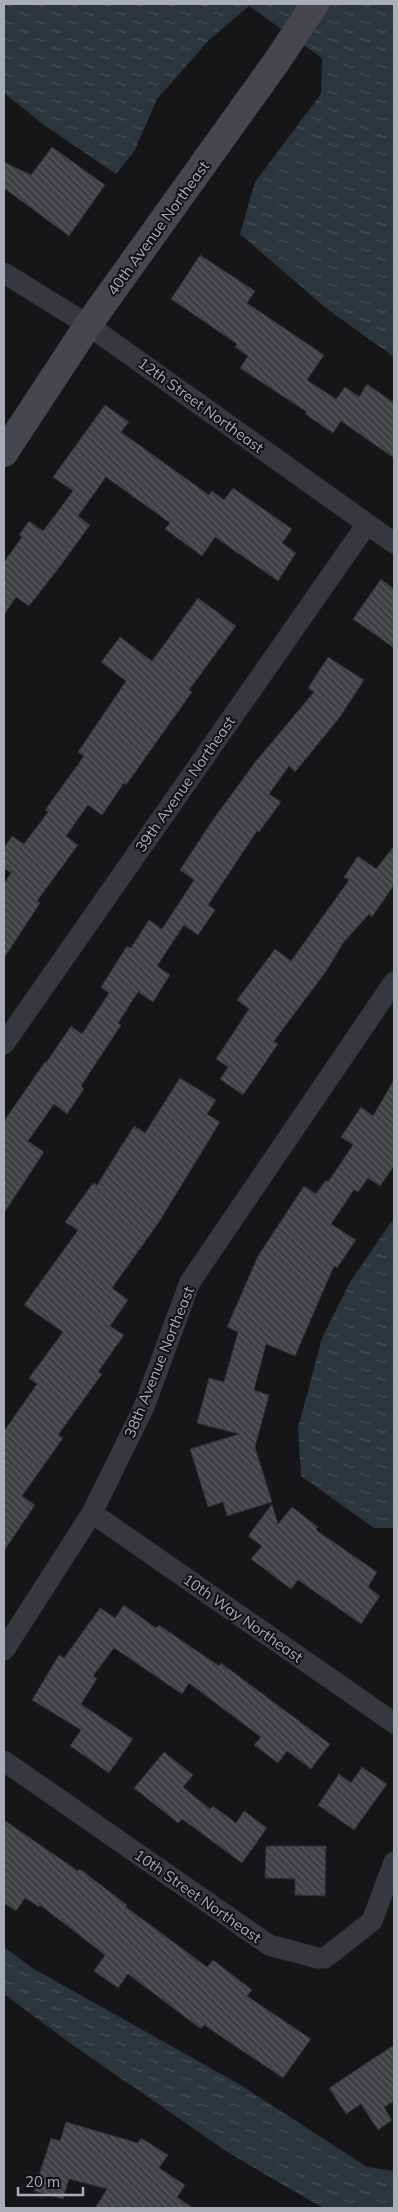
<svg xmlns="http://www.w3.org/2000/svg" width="398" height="2212" viewBox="0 0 398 2212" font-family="Mulish,sans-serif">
<defs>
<pattern id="water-ripples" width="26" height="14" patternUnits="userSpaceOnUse" patternTransform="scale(1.25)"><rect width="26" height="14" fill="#2c353c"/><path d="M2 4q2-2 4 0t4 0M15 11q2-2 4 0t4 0" fill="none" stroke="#485056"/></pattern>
<pattern id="building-back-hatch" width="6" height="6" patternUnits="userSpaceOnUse" patternTransform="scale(1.25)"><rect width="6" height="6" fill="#404145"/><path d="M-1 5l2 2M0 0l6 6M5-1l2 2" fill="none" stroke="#595a5e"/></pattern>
</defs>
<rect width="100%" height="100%" fill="#161618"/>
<g fill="url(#water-ripples)">
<path d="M 4,4 L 394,4 L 394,357 L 327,309 L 240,234 L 255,182 L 321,94 L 322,58 L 249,6 L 210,39 L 157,99 L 135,150 L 116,174 L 44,125 L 4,93 Z"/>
<path d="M 394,1218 L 394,1528 L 374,1528 L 301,1476 L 298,1428 L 322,1338 L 350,1282 Z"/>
<path d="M 4,1947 L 34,1969 L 239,2084 L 367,2167 L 394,2171 L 394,2208 L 323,2208 L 229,2153 L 74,2046 L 4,1994 Z"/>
</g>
<g fill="url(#building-back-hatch)" stroke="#303034">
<path d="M 52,147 L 105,185 L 69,236 L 4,188 L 4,162 L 31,175 Z"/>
<path d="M 200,255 L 255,291 L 247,303 L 324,355 L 307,380 L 336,399 L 345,387 L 359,397 L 367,384 L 394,403 L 394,458 L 341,421 L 333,433 L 305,414 L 307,412 L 240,368 L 248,356 L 235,347 L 237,344 L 171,299 Z"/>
<path d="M 105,405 L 129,422 L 121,432 L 209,495 L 212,491 L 224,500 L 233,488 L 292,529 L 282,543 L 296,553 L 278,581 L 215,537 L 202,556 L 165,529 L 170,523 L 106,477 L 78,516 L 90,525 L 61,565 L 29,606 L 16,597 L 4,615 L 4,562 L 22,537 L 19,535 L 29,521 L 43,531 L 73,491 L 53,477 Z"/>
<path d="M 381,579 L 394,589 L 394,648 L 353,619 Z"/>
<path d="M 198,598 L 236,626 L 189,690 L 192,692 L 126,785 L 124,783 L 102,815 L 88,805 L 66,836 L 78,845 L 37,901 L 40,903 L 4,958 L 4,884 L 11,873 L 4,868 L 4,848 L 12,836 L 24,844 L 48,812 L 45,810 L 84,756 L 78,752 L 126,681 L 101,662 L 120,637 L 152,661 Z"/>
<path d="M 328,657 L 364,680 L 340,717 L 295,772 L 289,766 L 269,794 L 281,802 L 259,832 L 257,831 L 208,905 L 215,910 L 198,935 L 184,925 L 157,966 L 170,975 L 153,1002 L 138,992 L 118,1023 L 121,1025 L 81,1086 L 84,1089 L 67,1114 L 54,1104 L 28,1141 L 44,1152 L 4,1213 L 4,1121 L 45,1062 L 46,1063 L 71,1026 L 82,1034 L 109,993 L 101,987 L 127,946 L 131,948 L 149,920 L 162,929 L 194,880 L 180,870 L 212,821 L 256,761 L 314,692 L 308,688 Z"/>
<path d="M 394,846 L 394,885 L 372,917 L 369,914 L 343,943 L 327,970 L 274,1041 L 278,1044 L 243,1095 L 220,1079 L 228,1067 L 216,1059 L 249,1009 L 237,1000 L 275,949 L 291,961 L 349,880 L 344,877 L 358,856 L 376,869 Z"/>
<path d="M 180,1078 L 216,1100 L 207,1114 L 220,1122 L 159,1222 L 112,1288 L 128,1300 L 110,1326 L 124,1335 L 98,1372 L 102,1374 L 58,1435 L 63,1438 L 22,1496 L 35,1505 L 4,1551 L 4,1431 L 37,1384 L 29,1378 L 63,1332 L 24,1305 L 78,1230 L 65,1222 L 93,1183 L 97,1185 L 134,1126 L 145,1133 Z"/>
<path d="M 394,1080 L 394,1166 L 380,1186 L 368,1178 L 358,1192 L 354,1190 L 331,1224 L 356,1240 L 337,1268 L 334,1266 L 295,1356 L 266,1344 L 254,1390 L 269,1395 L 255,1447 L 272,1502 L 227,1516 L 223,1502 L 208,1507 L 190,1449 L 239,1434 L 197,1423 L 209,1378 L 224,1382 L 238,1332 L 227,1327 L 258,1256 L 304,1186 L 316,1194 L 326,1180 L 328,1182 L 353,1145 L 341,1137 L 361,1107 L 373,1116 Z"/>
<path d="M 272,1504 L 278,1524 L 292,1507 L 318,1527 L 316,1530 L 377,1572 L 368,1587 L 380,1596 L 361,1624 L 298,1580 L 291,1589 L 251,1559 L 262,1546 L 248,1536 Z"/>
<path d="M 124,1605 L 156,1628 L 159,1625 L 219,1666 L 221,1663 L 330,1744 L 311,1769 L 287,1751 L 278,1763 L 254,1745 L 261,1737 L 189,1683 L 182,1694 L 114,1648 L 93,1676 L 97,1679 L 81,1704 L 133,1739 L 109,1773 L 70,1746 L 81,1730 L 32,1700 L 59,1655 L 64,1658 L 100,1608 L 115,1618 Z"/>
<path d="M 164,1752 L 193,1775 L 183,1787 L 210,1809 L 213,1806 L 236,1823 L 244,1811 L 267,1828 L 242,1863 L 182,1819 L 178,1823 L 134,1788 Z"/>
<path d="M 362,1767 L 387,1784 L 354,1830 L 318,1805 L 339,1774 L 351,1783 Z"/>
<path d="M 4,1820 L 78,1871 L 80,1869 L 127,1905 L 126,1907 L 207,1967 L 213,1960 L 252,1990 L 247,1996 L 311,2039 L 283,2078 L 204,2025 L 201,2029 L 128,1974 L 118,1988 L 94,1971 L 105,1955 L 40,1905 L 39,1907 L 25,1898 L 16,1911 L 4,1903 Z"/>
<path d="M 266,1846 L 326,1846 L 325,1896 L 295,1895 L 295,1879 L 265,1878 Z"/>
<path d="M 394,2045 L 394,2101 L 384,2107 L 392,2120 L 378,2130 L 361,2104 L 346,2114 L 329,2088 Z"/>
<path d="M 66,2122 L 138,2143 L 141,2138 L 168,2155 L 159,2168 L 185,2185 L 177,2197 L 193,2208 L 95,2208 L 107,2189 L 69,2179 L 63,2199 L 34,2191 L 51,2138 L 60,2141 Z"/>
</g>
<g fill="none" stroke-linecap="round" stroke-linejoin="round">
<g stroke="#37383d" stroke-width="21">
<path d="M 4,273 L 88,325 L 394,543"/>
<path d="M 4,1044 L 367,524"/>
<path d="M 92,1513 L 394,1723"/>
<path d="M 4,1650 L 92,1513 L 144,1407 L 190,1282 L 394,982"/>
<path d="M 4,1761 L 269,1945 L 318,1958 L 325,1958 L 372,1921 L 394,1862"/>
</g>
<path stroke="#45474d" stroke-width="28" d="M 4,453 L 88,325 L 277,61 L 315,4"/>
</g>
<g text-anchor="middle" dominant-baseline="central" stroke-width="4" stroke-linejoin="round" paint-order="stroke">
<g font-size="15" fill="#a8adb8" stroke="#111113">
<text transform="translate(158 228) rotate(-54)">40th Avenue Northeast</text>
<text transform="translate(201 405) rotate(36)">12th Street Northeast</text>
<text transform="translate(185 784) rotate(-55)">39th Avenue Northeast</text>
<text transform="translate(159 1362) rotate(-68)">38th Avenue Northeast</text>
<text transform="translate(243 1618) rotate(35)">10th Way Northeast</text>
<text transform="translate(198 1896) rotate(35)">10th Street Northeast</text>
</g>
</g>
<rect width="398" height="2212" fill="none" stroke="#a8adb8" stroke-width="10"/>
<path d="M18 2187v8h65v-8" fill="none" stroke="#a8adb8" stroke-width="2.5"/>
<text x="25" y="2187" font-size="15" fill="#a8adb8" stroke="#111113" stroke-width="4" paint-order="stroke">20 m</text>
</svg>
